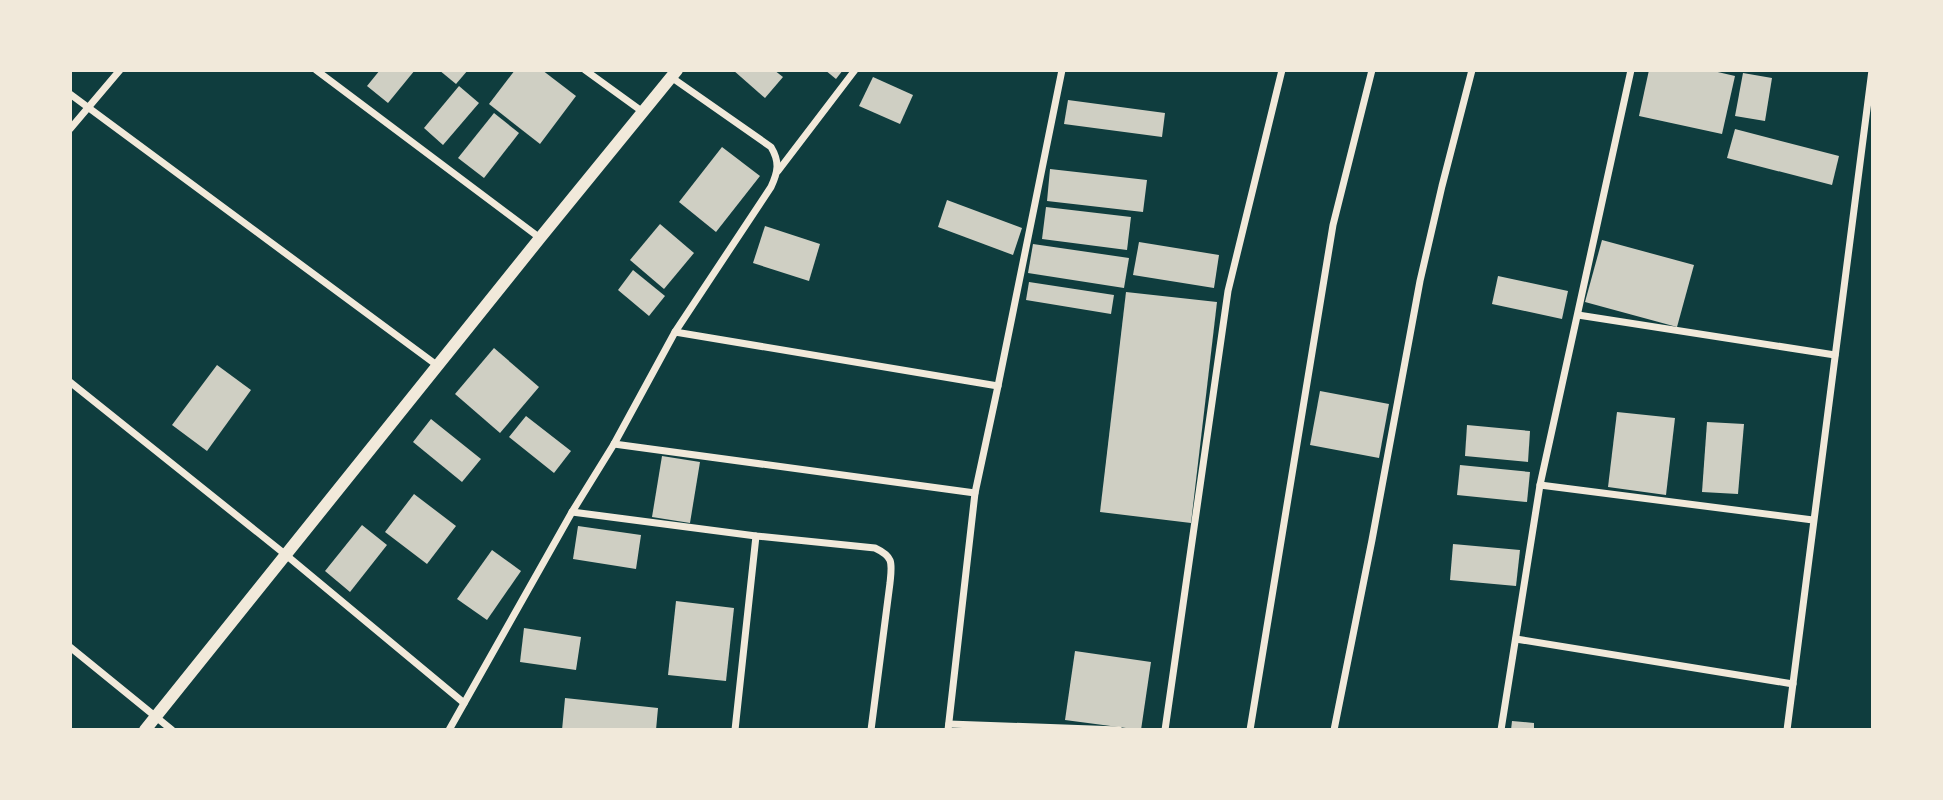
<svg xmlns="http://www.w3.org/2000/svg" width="1943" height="800" viewBox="0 0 1943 800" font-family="Figtree,sans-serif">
<rect width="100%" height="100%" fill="#0f3d3e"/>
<g fill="#cfcfc3">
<path d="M 380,70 L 415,70 L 388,103 L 367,86 Z"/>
<path d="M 439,70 L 468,70 L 456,84 Z"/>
<path d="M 515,70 L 542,70 L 576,96 L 540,144 L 489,104 Z"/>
<path d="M 733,70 L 774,70 L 783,77 L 765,98 Z"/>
<path d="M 825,70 L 843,70 L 836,79 Z"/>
<path d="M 1649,70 L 1709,70 L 1735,76 L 1722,134 L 1639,116 Z"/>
<path d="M 1743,73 L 1772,78 L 1765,121 L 1735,116 Z"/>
<path d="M 873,77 L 913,95 L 900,124 L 859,106 Z"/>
<path d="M 459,86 L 479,103 L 443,145 L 424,128 Z"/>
<path d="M 1068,100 L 1165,113 L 1162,137 L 1064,124 Z"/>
<path d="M 494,113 L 519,133 L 484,178 L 458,158 Z"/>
<path d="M 1735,129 L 1839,156 L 1832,185 L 1727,158 Z"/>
<path d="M 722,147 L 760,176 L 716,232 L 679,202 Z"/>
<path d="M 1050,169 L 1147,180 L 1143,212 L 1047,201 Z"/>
<path d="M 947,200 L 1022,228 L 1013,255 L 938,227 Z"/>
<path d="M 1046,207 L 1131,217 L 1127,250 L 1042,239 Z"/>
<path d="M 660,224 L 694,253 L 664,289 L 630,260 Z"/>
<path d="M 765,226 L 820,244 L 809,281 L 753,263 Z"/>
<path d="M 1602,240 L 1694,265 L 1677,327 L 1585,302 Z"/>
<path d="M 1139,242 L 1219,255 L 1214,288 L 1133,275 Z"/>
<path d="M 1033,244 L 1129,258 L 1124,288 L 1028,273 Z"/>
<path d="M 633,270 L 665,296 L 649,316 L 618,290 Z"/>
<path d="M 1498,276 L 1568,291 L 1562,319 L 1492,304 Z"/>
<path d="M 1029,282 L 1114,295 L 1111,314 L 1026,300 Z"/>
<path d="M 1126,292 L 1217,302 L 1191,523 L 1100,512 Z"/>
<path d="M 494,348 L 539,387 L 500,433 L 455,394 Z"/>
<path d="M 217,365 L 251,390 L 207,451 L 172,425 Z"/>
<path d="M 1320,391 L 1389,404 L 1379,458 L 1310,445 Z"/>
<path d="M 1617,412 L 1675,418 L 1666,495 L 1608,487 Z"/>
<path d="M 526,416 L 571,451 L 554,473 L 509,437 Z"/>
<path d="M 431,419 L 481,459 L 462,482 L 413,442 Z"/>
<path d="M 1707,422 L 1744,424 L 1738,494 L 1702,492 Z"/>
<path d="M 1467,425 L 1530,431 L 1528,462 L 1465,456 Z"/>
<path d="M 662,456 L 700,462 L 690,523 L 652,517 Z"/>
<path d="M 1460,465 L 1530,472 L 1527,502 L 1457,495 Z"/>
<path d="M 414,494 L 456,526 L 427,564 L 385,532 Z"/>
<path d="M 362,525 L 387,545 L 350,592 L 325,571 Z"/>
<path d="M 578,526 L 641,535 L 636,569 L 573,559 Z"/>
<path d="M 1453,544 L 1520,550 L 1516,586 L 1450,580 Z"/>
<path d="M 492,550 L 521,571 L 487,620 L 457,599 Z"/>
<path d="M 676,601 L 734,608 L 726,681 L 668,675 Z"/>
<path d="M 524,628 L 581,637 L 576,670 L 520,662 Z"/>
<path d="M 1075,651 L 1151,662 L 1141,730 L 1065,720 Z"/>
<path d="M 565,698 L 658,708 L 656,730 L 562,730 Z"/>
<path d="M 1512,721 L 1534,723 L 1534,730 L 1511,730 Z"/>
</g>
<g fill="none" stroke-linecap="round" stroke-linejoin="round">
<g stroke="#f1e9da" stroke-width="7">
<path d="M 316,70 L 540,238"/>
<path d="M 585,70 L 643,112"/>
<path d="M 70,94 L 438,366"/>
<path d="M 70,129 L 120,70"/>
<path d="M 778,171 L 855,70"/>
<path d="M 1578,315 L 1835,355"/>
<path d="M 675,332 L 998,386"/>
<path d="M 70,382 L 286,555 L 464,703"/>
<path d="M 614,444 L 975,493"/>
<path d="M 1540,485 L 1813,520"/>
<path d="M 572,512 L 756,536 L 875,548 C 894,557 892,563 890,583 L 871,730"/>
<path d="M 1516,639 L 1793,684"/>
<path d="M 70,647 L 172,730"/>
<path d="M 949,724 L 1119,730"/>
<path d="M 449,730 L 572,512 L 614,444 L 675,332 L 771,187 C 778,172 780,162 771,147 L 671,77"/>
<path d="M 735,730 L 756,536"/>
<path d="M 948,730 L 975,493 L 998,386 L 1062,70"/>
<path d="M 1165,730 L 1228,291 L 1282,70"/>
<path d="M 1250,730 L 1333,225 L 1372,70"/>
<path d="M 1334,730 L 1372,540 L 1420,281 L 1442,186 L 1472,70"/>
<path d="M 1501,730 L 1540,485 L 1631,70"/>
<path d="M 1787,730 L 1872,70"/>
</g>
<path stroke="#f1e9da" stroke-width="12" d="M 145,730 L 540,238 L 677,70"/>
</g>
<rect width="1943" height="800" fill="none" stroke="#f1e9da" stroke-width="144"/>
</svg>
